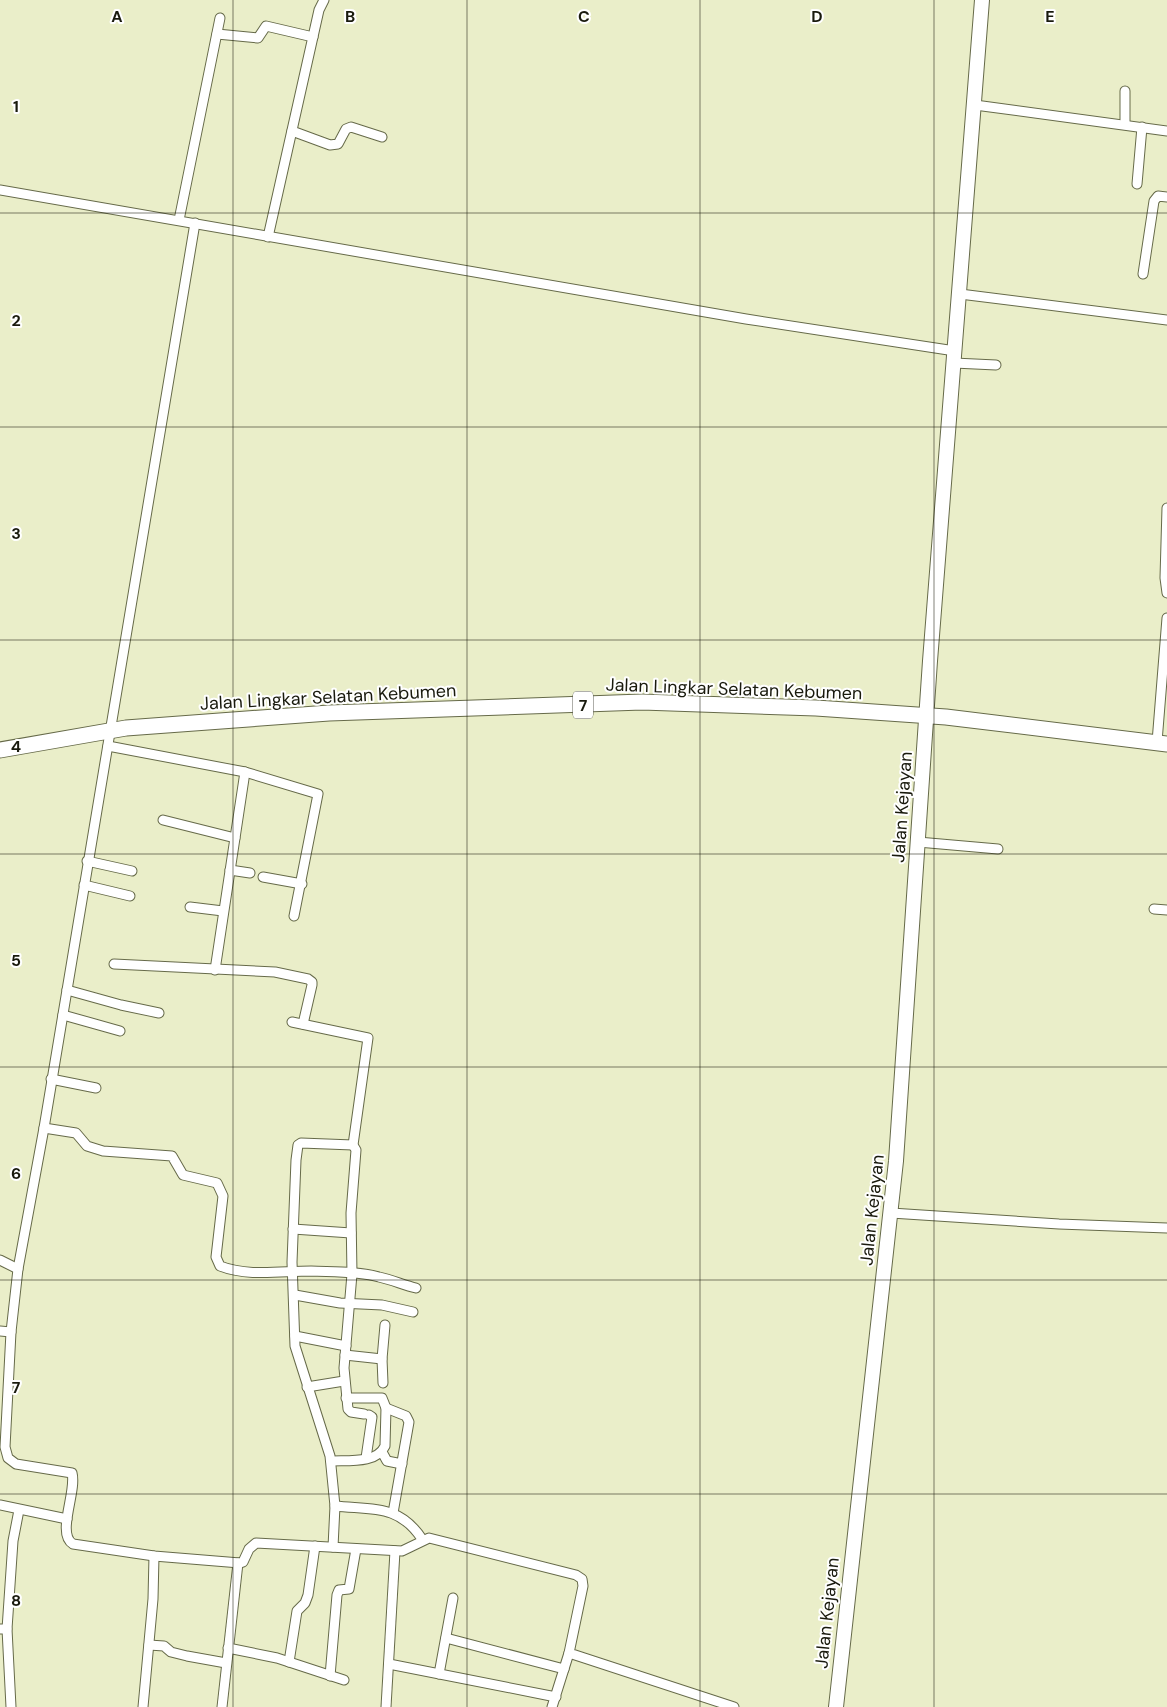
<svg xmlns="http://www.w3.org/2000/svg" width="1167" height="1707" viewBox="0 0 1167 1707" font-family="'DM Sans',sans-serif">
<rect width="100%" height="100%" fill="#eaeec9"/>
<g fill="none" stroke-linecap="round" stroke-linejoin="round">
<g stroke="#666a49" stroke-width="11">
<g id="minor">
<path d="M 217,34 L 258,38 L 266,26 L 313,37"/>
<path d="M 975,105 L 1167,131"/>
<path d="M 1125,124 L 1125,91"/>
<path d="M 292,131 L 330,145 L 338,144 L 346,129 L 351,127 L 382,137"/>
<path d="M 1137,184 L 1142,127"/>
<path d="M 0,190 L 746,319 L 955,351"/>
<path d="M 179,220 L 220,18"/>
<path d="M 195,223 L 44,1128 L 18,1269 L 11,1332 L 5,1447 L 8,1458 L 16,1464 L 72,1473 C 77,1492 56,1534 73,1544 L 154,1556 L 240,1563 L 243,1562 L 249,1549 L 256,1543 L 402,1551 L 429,1538 L 576,1575 L 582,1579 L 583,1586 L 569,1653 L 734,1707"/>
<path d="M 268,237 L 319,10 L 324,0"/>
<path d="M 1143,274 L 1154,201 L 1158,196 L 1167,197"/>
<path d="M 960,294 L 1167,320"/>
<path d="M 954,363 L 996,365"/>
<path d="M 1167,508 L 1165,578 L 1167,593"/>
<path d="M 1157,742 L 1167,618"/>
<path d="M 108,746 L 245,772 L 318,794 L 294,916"/>
<path d="M 163,820 L 235,838"/>
<path d="M 918,842 L 998,849"/>
<path d="M 87,861 L 132,871"/>
<path d="M 230,870 L 250,873"/>
<path d="M 263,877 L 302,884"/>
<path d="M 84,885 L 130,896"/>
<path d="M 190,907 L 223,911"/>
<path d="M 1154,909 L 1167,910"/>
<path d="M 114,964 L 275,972 L 308,979 L 312,982 L 312,985 L 303,1024"/>
<path d="M 215,970 L 245,772"/>
<path d="M 67,990 L 121,1005 L 159,1013"/>
<path d="M 63,1015 L 120,1031"/>
<path d="M 292,1022 L 368,1038 L 353,1145 L 356,1150 L 351,1213 L 352,1274 L 344,1368 L 348,1409 L 351,1412 L 364,1414"/>
<path d="M 51,1079 L 96,1088"/>
<path d="M 44,1128 L 76,1133 L 87,1146 L 103,1151 L 172,1156 L 183,1175 L 217,1183 L 223,1196 L 216,1257 L 220,1266 C 248,1277 281,1271 311,1271 C 333,1272 358,1271 379,1277 C 392,1280 404,1285 416,1288"/>
<path d="M 891,1213 L 1059,1224 L 1167,1228"/>
<path d="M 293,1229 L 351,1233"/>
<path d="M 0,1260 L 18,1269"/>
<path d="M 295,1295 L 340,1303 L 382,1305 L 413,1312"/>
<path d="M 0,1331 L 11,1332"/>
<path d="M 295,1336 L 346,1346"/>
<path d="M 345,1355 L 382,1359"/>
<path d="M 383,1383 L 382,1359 L 385,1325"/>
<path d="M 307,1387 L 344,1381"/>
<path d="M 386,1408 L 406,1416 L 409,1422 L 393,1513"/>
<path d="M 382,1452 L 387,1461 L 402,1464"/>
<path d="M 366,1458 L 372,1417 L 369,1415"/>
<path d="M 331,1461 C 347,1460 377,1464 385,1446 L 386,1408 L 382,1398 L 346,1398"/>
<path d="M 0,1505 L 67,1519"/>
<path d="M 335,1506 C 372,1510 399,1504 422,1539"/>
<path d="M 333,1547 L 335,1506 L 330,1456 L 295,1346 L 292,1262 L 296,1160 L 298,1145 L 301,1143 L 353,1145"/>
<path d="M 0,1629 L 7,1629 L 11,1707"/>
<path d="M 7,1629 L 13,1541 L 19,1510"/>
<path d="M 446,1638 L 564,1669"/>
<path d="M 149,1645 L 164,1646 L 171,1652 L 187,1656 L 226,1663"/>
<path d="M 228,1648 L 277,1658 L 344,1680"/>
<path d="M 289,1662 L 297,1611 L 305,1603 L 308,1595 L 315,1546"/>
<path d="M 389,1664 L 556,1697"/>
<path d="M 439,1674 L 453,1598"/>
<path d="M 330,1676 L 337,1595 L 339,1590 L 349,1589 L 356,1549"/>
<path d="M 143,1707 L 153,1599 L 154,1556"/>
<path d="M 222,1707 L 238,1563"/>
<path d="M 386,1707 L 395,1551"/>
<path d="M 552,1707 L 569,1653"/>
</g>
</g>
<g stroke="#666a49" stroke-width="16">
<path id="secondary" d="M 836,1707 L 896,1161 L 930,661 L 982,0"/>
</g>
<g stroke="#666a49" stroke-width="17">
<path id="trunk" d="M 0,750 L 126,728 L 329,713 L 642,702 L 816,708 L 946,717 L 1167,744"/>
</g>
<use href="#minor" stroke="#fff" stroke-width="9"/>
<use href="#secondary" stroke="#fff" stroke-width="14"/>
<use href="#trunk" stroke="#fff" stroke-width="15"/>
</g>
<path fill="none" stroke="#191a0d" stroke-width="1" stroke-opacity="0.55" d="M 233,0 L 233,1707M 467,0 L 467,1707M 700,0 L 700,1707M 934,0 L 934,1707M 0,213 L 1167,213M 0,427 L 1167,427M 0,640 L 1167,640M 0,854 L 1167,854M 0,1067 L 1167,1067M 0,1280 L 1167,1280M 0,1494 L 1167,1494"/>
<g text-anchor="middle" dominant-baseline="central" stroke-width="4" stroke-linejoin="round" paint-order="stroke">
<rect fill="#fff" stroke="#5e5f56" stroke-width="1" x="573" y="691.5" width="20" height="27" rx="4"/>
<g font-size="16" font-weight="bold" fill="#191a0d">
<text x="583" y="705">7</text>
</g>
<g font-size="18" fill="#191a0d" stroke="#fff">
<text transform="translate(734 689) rotate(2)">Jalan Lingkar Selatan Kebumen</text>
<text transform="translate(328 697) rotate(-3)">Jalan Lingkar Selatan Kebumen</text>
<text transform="translate(902 807) rotate(-86)">Jalan Kejayan</text>
<text transform="translate(872 1210) rotate(-84)">Jalan Kejayan</text>
<text transform="translate(827 1613) rotate(-84)">Jalan Kejayan</text>
</g>
</g>
<g font-size="16" text-anchor="middle" font-weight="bold" fill="#191a0d" stroke="#fff" stroke-width="4" stroke-linejoin="round" paint-order="stroke">
<text x="117" y="22">A</text>
<text x="350" y="22">B</text>
<text x="584" y="22">C</text>
<text x="817" y="22">D</text>
<text x="1050" y="22">E</text>
<text x="16" y="112">1</text>
<text x="16" y="326">2</text>
<text x="16" y="539">3</text>
<text x="16" y="752">4</text>
<text x="16" y="966">5</text>
<text x="16" y="1179">6</text>
<text x="16" y="1393">7</text>
<text x="16" y="1606">8</text>
</g>
</svg>
